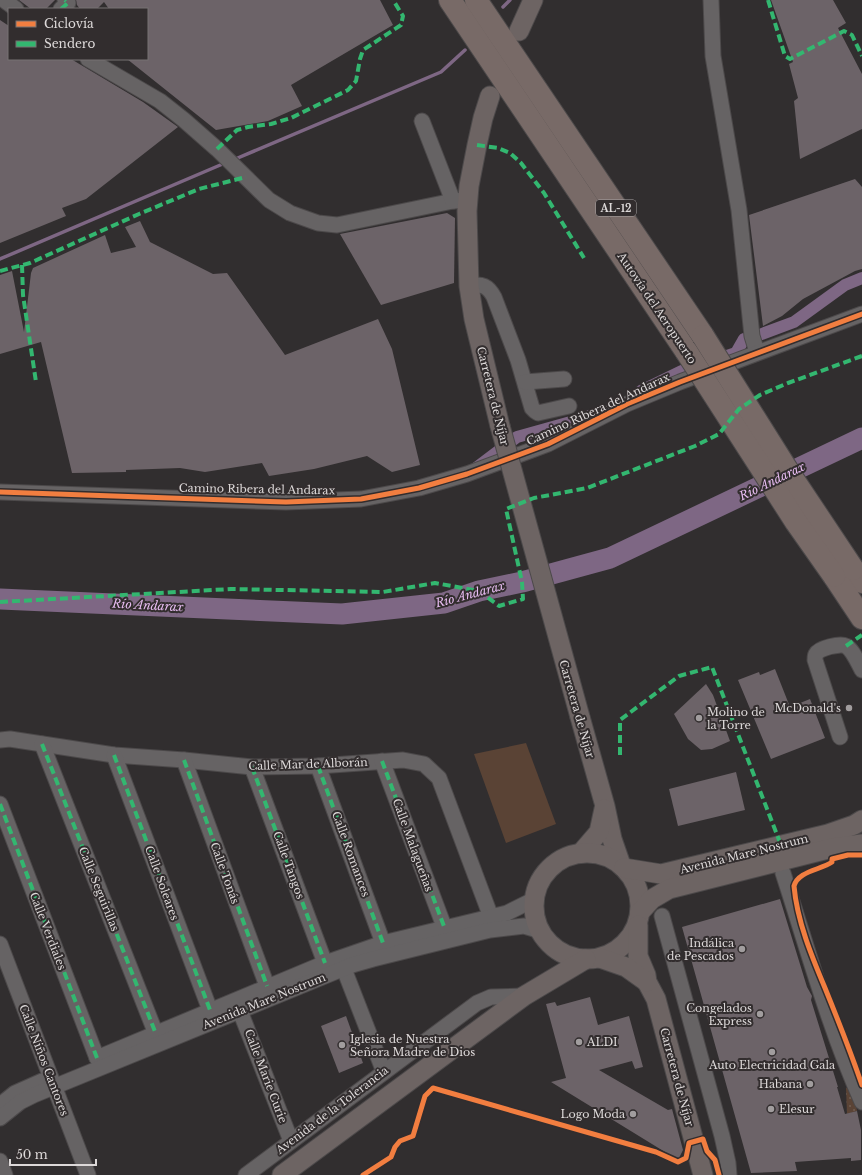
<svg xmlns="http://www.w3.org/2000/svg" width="862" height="1175" viewBox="0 0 862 1175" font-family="'Libre Baskerville',serif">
<defs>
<pattern id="garden-dots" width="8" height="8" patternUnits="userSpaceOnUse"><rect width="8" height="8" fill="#5a4335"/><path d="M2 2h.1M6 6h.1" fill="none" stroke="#715e52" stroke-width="1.8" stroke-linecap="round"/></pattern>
</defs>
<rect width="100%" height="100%" fill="#312e2f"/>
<path fill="url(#garden-dots)" d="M 852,1086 L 857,1111 L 847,1114 L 846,1088 Z"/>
<path fill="#5a4335" d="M 526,743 L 556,824 L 506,843 L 474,754 Z"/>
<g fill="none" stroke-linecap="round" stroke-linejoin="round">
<g stroke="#7e6784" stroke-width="3.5">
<path d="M 503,7 L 510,0"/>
<path d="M 233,160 L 441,72 L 465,50"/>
<path d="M 0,259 L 225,163"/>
</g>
<g stroke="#7e6784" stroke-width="12">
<path d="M 762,334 L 794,322 L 845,285 L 862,278"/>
<path d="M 641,391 L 682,371 L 736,353 L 744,339"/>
<path d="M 476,468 L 517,437 L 585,418 L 592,415"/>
</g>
<path stroke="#7e6784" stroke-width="21" d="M 0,599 L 342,614 L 444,603 L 479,591 L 522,582 L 610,558 L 862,438"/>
</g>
<g fill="#6c6368">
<path d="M 19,0 L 55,0 L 46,9 L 31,9 Z"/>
<path d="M 76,0 L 380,0 L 393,25 L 291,85 L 302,106 L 268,121 L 216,130 L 127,59 L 147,59 L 147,9 L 109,9 L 104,2 L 97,9 L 80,9 L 77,5 Z"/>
<path d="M 771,0 L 833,0 L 846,23 L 838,28 L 862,74 L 862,129 L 800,159 L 794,101 L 798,98 L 789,64 L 793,62 Z"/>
<path d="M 0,20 L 9,26 L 9,59 L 71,59 L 143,102 L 178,127 L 86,199 L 62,208 L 66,216 L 0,243 Z"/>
<path d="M 855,179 L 862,187 L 862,269 L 855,271 L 803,299 L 782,316 L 763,326 L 749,215 Z"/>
<path d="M 447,213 L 455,218 L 454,283 L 381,305 L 340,234 Z"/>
<path d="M 140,221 L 150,242 L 213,274 L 227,273 L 285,355 L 378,319 L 392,349 L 420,465 L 392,472 L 367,456 L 314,469 L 269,476 L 262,463 L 205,472 L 180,468 L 126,470 L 126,472 L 72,473 L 41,342 L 0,354 L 0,275 L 12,271 L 24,332 L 31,273 L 33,268 L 105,235 L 111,253 L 136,247 L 125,227 Z"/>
<path d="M 775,669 L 790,707 L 810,699 L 825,738 L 771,759 L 738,680 L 759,672 L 760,675 Z"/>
<path d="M 706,684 L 713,695 L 730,741 L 712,749 L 701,750 L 688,739 L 674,714 Z"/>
<path d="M 736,772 L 745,810 L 678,826 L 669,789 Z"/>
<path d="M 780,899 L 807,987 L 812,996 L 811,1000 L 838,1087 L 837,1087 L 845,1114 L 857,1111 L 861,1130 L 861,1160 L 851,1161 L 851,1158 L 795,1162 L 797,1171 L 751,1173 L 682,927 Z"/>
<path d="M 590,997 L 598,1025 L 629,1016 L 643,1067 L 635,1069 L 632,1061 L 599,1070 L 668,1110 L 672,1109 L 683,1150 L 678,1160 L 551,1082 L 566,1078 L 546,1004 L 555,1002 L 557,1006 Z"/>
<path d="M 346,1016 L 363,1063 L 339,1073 L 321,1026 Z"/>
</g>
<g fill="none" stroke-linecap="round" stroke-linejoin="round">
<g stroke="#4c494a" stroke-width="17">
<g id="minor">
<path d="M 4,0 L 16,9"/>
<path d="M 711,0 L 713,56 L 739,210 L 752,336 L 757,352"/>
<path d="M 61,9 L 68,3 L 65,0"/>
<path d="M 88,59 L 160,101 L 184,120 L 217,149 L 269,200 L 290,213 L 318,223 L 337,225 L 453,201 L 468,200"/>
<path d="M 422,121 L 453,201"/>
<path d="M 469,286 C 482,283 488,286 494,297 L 518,360 L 532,408 L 535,411 L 538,413 L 569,406"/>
<path d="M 525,382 L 564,379"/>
<path d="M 0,492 L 286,502 L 361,499 L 419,488 L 467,474 L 548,444 L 627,404 L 680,382 L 862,314"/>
<path d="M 840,737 L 815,660 C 815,659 815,655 816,654 C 819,648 840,643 846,646 C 853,650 858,663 862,670"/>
<path d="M 0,740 L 10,739 L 114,755 L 184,760 L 252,767 L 318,766 L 403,760 L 424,764 L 439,778 L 491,917"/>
<path d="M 42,744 L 156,1034"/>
<path d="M 114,755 L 210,1010"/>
<path d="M 184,760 L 267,986"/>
<path d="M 382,761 L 445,929"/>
<path d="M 318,766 L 383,943"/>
<path d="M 252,767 L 325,963"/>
<path d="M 0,804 L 97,1058"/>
<path d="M 783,873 C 808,950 829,1028 862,1102"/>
<path d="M 662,916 L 722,1136 L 728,1163 L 729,1175"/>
<path d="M 0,944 L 88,1175"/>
<path d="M 344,969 L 384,1072"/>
<path d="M 240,1011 L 291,1141"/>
<path d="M 97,1058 L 325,963 L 383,943 L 507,913 L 535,899"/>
<path d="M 0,1105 L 15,1093 L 42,1081"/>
<path d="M 0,1118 L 20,1102 L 34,1095 L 352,965 L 373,959 L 490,930 L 524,926 L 541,931"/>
<path d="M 0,1161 L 5,1175"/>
<path d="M 246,1175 L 477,1003 L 491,997 L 524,996"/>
</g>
</g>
<g stroke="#4c494a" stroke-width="21">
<g id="major">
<path d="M 519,31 L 533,0"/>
<path d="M 490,96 L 483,118 L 477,145 L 469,186 L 467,211 L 469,286 L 474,319 L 500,426"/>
<path d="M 580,717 L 605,806 L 612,839 L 621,865"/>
<path d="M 581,853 L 599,832 L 604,809"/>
<circle cx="587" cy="906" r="53"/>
<path d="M 624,868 L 661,874 L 828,834 L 854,825 L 862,820"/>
<path d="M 640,912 L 652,899 L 669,889 L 832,848 L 862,844"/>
<path d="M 638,925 L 638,956 L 646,975 L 647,982 L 656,999 L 703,1175"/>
<path d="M 600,958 L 626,967 L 647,982"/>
<path d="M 282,1175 L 524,996 L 586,959"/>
</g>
</g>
<g stroke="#4c494a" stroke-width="24">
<g id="highway">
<path d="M 450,0 L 686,351"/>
<path d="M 476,0 L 703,336"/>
<path d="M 853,569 L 862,582"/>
<path d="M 834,576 L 862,618"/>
</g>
</g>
<use href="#minor" stroke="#666364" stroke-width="15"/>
<use href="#major" stroke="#6d6463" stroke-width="19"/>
<use href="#highway" stroke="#786a67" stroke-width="22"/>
<g stroke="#4c494a" stroke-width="21" stroke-linecap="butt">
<path id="major-bridge" d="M 500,426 L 580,717"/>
</g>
<g stroke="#4c494a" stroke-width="24" stroke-linecap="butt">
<g id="highway-bridge">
<path d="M 703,336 L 791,476 L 853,569"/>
<path d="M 686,351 L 796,522 L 834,576"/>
</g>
</g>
<use href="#major-bridge" stroke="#6d6463" stroke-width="19"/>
<use href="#highway-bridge" stroke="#786a67" stroke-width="22"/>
<g stroke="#33b770" stroke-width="4" stroke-dasharray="8 4" stroke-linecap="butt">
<path d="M 768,0 L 785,56 L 790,59 L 844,31 L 852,35 L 862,56"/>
<path d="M 61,9 L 68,3 L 65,0"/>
<path d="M 477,145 L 498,148 L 510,153 L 521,163 L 544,193 L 584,258"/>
<path d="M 217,149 L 237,130 L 248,127 L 271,124 L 291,118 L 348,90 L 356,81 L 360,59 L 363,50 L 401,25 L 403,16 L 393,0"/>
<path d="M 22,265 L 23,295 L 36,382"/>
<path d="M 0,271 L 30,263 L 139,214 L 199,189 L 246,177"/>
<path d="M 0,602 L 231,589 L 383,592 L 435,583 L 479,591 L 499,606 L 523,599 L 522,582 L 506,509 L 534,498 L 587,488 L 695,446 L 719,434 L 739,409 L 760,395 L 788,383 L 862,356"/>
<path d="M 846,646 L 862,635"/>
<path d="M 42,744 L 156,1034"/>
<path d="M 114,755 L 210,1010"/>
<path d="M 620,755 L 620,720 L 679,676 L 712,667 L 781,845"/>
<path d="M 184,760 L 267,986"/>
<path d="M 382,761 L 445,929"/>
<path d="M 318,766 L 383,943"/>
<path d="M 252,767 L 325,963"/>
<path d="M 0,804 L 97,1058"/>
</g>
<g stroke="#322d2e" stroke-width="8">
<g id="cycleway">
<path d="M 0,492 L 286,502 L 361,499 L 419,488 L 467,474 L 548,444 L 627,404 L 680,382 L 862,314"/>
<path d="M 862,855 L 848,855 L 832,859 L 832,862 C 821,870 798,871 794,886 C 797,921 812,957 825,988 C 838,1020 851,1053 862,1085"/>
<path d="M 363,1175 L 391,1157 L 395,1147 L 400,1141 L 413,1136 L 425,1096 L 433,1088 L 656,1152 L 678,1162 L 686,1158 L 689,1143 L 703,1139 L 707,1151 L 715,1160 L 719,1175"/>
</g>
</g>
<use href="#cycleway" stroke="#f27e40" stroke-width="5"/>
</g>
<g fill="#a19d9e" stroke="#322d2e" stroke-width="1.5">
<circle cx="849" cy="708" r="4"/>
<circle cx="699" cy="718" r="4"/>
<circle cx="742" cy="949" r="4"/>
<circle cx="760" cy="1014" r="4"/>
<circle cx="579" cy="1042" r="4"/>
<circle cx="342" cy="1045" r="4"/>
<circle cx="772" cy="1052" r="4"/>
<circle cx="810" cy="1084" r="4"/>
<circle cx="771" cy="1109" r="4"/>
<circle cx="633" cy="1114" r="4"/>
</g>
<g text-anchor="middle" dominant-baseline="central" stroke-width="4" stroke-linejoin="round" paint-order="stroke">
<rect fill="#322d2e" stroke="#aaa5a6" stroke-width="1" x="596" y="200" width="40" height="16" rx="3"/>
<g font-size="10" font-weight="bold" fill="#ddd9d9">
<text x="616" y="208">AL-12</text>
</g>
<g font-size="11" fill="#ddd9d9" stroke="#322d2e">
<text transform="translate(657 308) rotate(56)">Autovía del Aeropuerto</text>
<text transform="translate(493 396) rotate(76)">Carretera de Níjar</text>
<text transform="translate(598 409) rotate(-25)">Camino Ribera del Andarax</text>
<text transform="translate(257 489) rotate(1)">Camino Ribera del Andarax</text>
<text transform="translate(577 709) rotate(74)">Carretera de Níjar</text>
<text transform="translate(308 764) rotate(-2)">Calle Mar de Alborán</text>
<text transform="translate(413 845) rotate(70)">Calle Malagueñas</text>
<text transform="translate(351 854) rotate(70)">Calle Romances</text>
<text transform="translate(744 854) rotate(-14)">Avenida Mare Nostrum</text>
<text transform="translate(289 865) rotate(70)">Calle Tangos</text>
<text transform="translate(225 873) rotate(70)">Calle Tonás</text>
<text transform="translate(162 883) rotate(70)">Calle Soleares</text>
<text transform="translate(99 889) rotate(68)">Calle Seguirillas</text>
<text transform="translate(48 931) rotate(69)">Calle Verdiales</text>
<text transform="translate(264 1001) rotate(-22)">Avenida Mare Nostrum</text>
<text transform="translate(44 1060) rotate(69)">Calle Niños Cantores</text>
<text transform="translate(266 1076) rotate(69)">Calle Marie Curie</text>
<text transform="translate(677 1077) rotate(75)">Carretera de Níjar</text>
<text transform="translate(332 1110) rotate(-37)">Avenida de la Tolerancia</text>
</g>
<g font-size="11" fill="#ddd9d9" stroke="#322d2e" text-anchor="end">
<text x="841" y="708">McDonald's</text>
<text x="707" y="712" text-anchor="start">Molino de<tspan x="707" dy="13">la Torre</tspan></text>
<text x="734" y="943">Indálica<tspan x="734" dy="13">de Pescados</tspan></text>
<text x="752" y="1008">Congelados<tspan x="752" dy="13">Express</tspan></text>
<text x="350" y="1039" text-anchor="start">Iglesia de Nuestra<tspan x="350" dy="13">Señora Madre de Dios</tspan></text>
<text x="587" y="1042" text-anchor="start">ALDI</text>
<text x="772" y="1065" text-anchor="middle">Auto Electricidad Gala</text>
<text x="802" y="1084">Habana</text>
<text x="779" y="1109" text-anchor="start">Elesur</text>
<text x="625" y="1114">Logo Moda</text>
</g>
<g font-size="12" font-style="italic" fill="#e8bdf2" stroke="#322d2e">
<text transform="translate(772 481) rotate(-26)">Río Andarax</text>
<text transform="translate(470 594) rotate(-15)">Río Andarax</text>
<text transform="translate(148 605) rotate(3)">Río Andarax</text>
</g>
</g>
<rect x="8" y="8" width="140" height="52" fill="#322d2e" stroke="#767272"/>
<rect x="16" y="21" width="20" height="6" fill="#f27e40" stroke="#767272"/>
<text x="44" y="28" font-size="12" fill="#ddd9d9">Ciclovía</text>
<rect x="16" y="41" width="20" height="6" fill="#33b770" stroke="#767272"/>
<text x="44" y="48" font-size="12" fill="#ddd9d9">Sendero</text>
<path d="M10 1159v6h86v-6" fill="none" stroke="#ddd9d9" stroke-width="2"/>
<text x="16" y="1159" font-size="12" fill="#ddd9d9" stroke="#322d2e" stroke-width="3" paint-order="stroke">50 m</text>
</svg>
